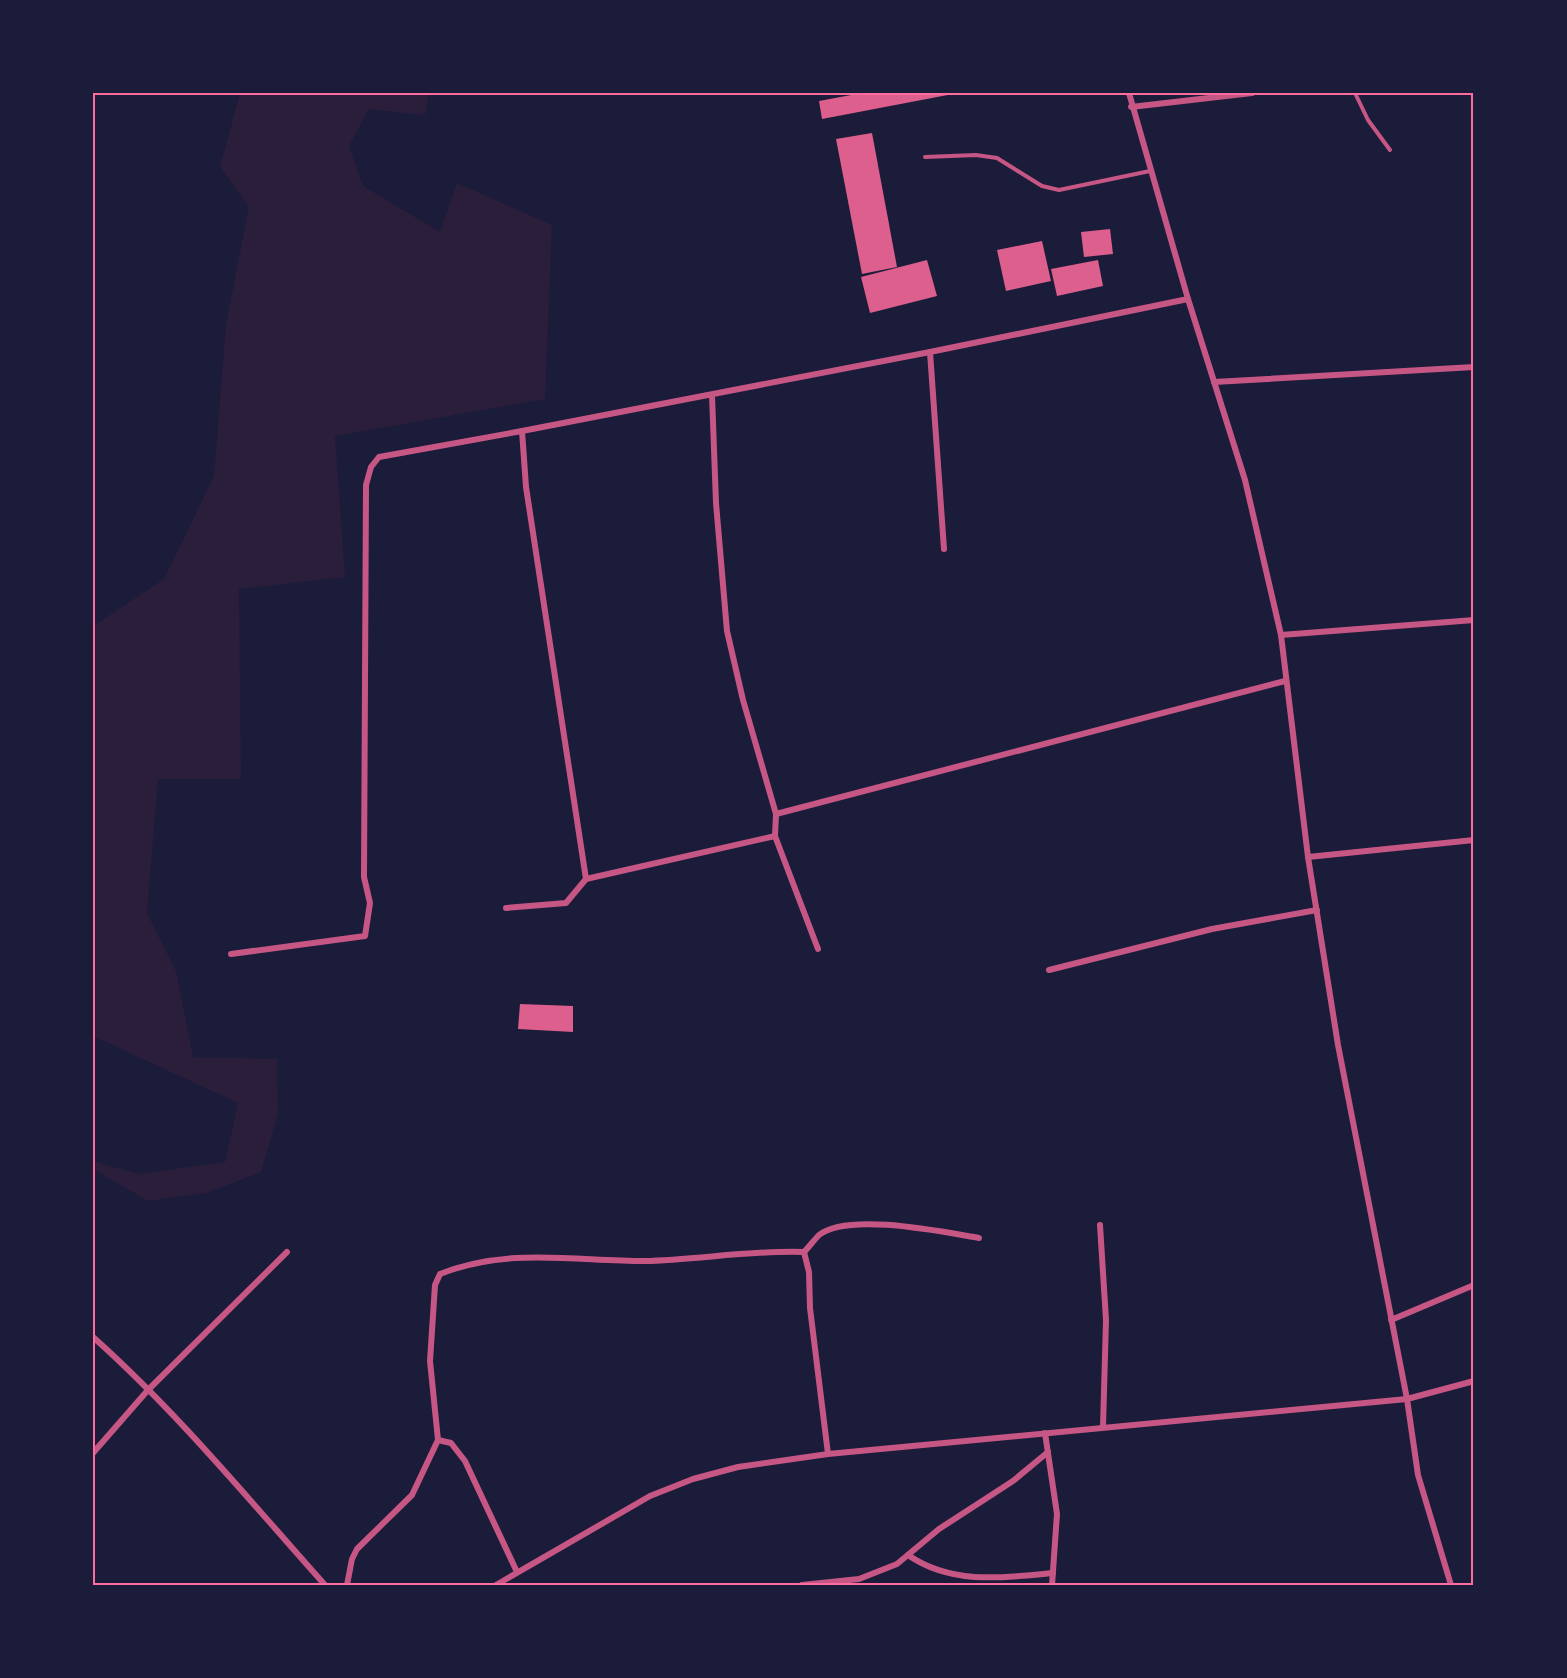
<svg xmlns="http://www.w3.org/2000/svg" width="1567" height="1678" viewBox="0 0 1567 1678" font-family="'Archivo Narrow',sans-serif">
<rect width="100%" height="100%" fill="#1b1b3a"/>
<path fill="#2a1e3b" d="M 240,93 L 429,93 L 425,115 L 369,109 L 349,146 L 363,186 L 440,232 L 457,183 L 552,225 L 545,399 L 335,436 L 345,577 L 239,589 L 241,779 L 158,779 L 147,913 L 176,971 L 193,1057 L 277,1059 L 278,1113 L 261,1172 L 206,1193 L 148,1201 L 93,1169 L 93,1161 L 138,1174 L 225,1162 L 238,1103 L 93,1036 L 93,626 L 164,579 L 214,476 L 226,324 L 249,207 L 220,167 Z"/>
<g fill="#dd5f8e">
<path d="M 862,93 L 952,93 L 953,94 L 822,119 L 819,101 Z"/>
<path d="M 872,133 L 897,267 L 862,274 L 836,139 Z"/>
<path d="M 1110,229 L 1113,254 L 1084,257 L 1081,232 Z"/>
<path d="M 1042,241 L 1051,281 L 1006,291 L 997,250 Z"/>
<path d="M 927,260 L 937,296 L 870,313 L 861,277 Z"/>
<path d="M 1098,260 L 1103,286 L 1057,296 L 1051,269 Z"/>
<path d="M 520,1004 L 573,1006 L 573,1032 L 518,1029 Z"/>
</g>
<g fill="none" stroke-linecap="round" stroke-linejoin="round">
<g stroke="#c65784" stroke-width="4">
<path d="M 1355,93 L 1368,120 L 1390,150"/>
<path d="M 925,157 L 976,155 L 997,158 L 1042,186 L 1059,190 L 1150,171"/>
</g>
<g stroke="#c65784" stroke-width="6">
<path d="M 1129,93 L 1188,299 L 1245,480 L 1281,635 L 1308,857 L 1338,1045 L 1407,1399 L 1418,1475 L 1451,1585"/>
<path d="M 1131,107 L 1252,93"/>
<path d="M 930,352 L 944,549"/>
<path d="M 1214,382 L 1474,367"/>
<path d="M 712,395 L 716,503 L 727,631 L 743,700 L 776,814 L 775,836 L 818,949"/>
<path d="M 1281,635 L 1474,620"/>
<path d="M 776,814 L 1285,681"/>
<path d="M 1308,857 L 1474,840"/>
<path d="M 586,879 L 775,836"/>
<path d="M 506,908 L 566,903 L 586,879 L 526,487 L 522,431 L 930,352 L 1188,299"/>
<path d="M 231,954 L 365,936 L 370,903 L 364,877 L 366,485 L 371,467 L 379,457 L 522,431"/>
<path d="M 1049,970 L 1212,929 L 1317,910"/>
<path d="M 1100,1225 L 1106,1320 L 1103,1427"/>
<path d="M 804,1252 L 809,1272 L 810,1308 L 828,1454"/>
<path d="M 1391,1320 L 1474,1285"/>
<path d="M 93,1337 C 177,1412 250,1501 325,1585"/>
<path d="M 1045,1433 L 1057,1514 L 1052,1585"/>
<path d="M 438,1440 L 451,1443 L 465,1461 L 517,1572"/>
<path d="M 93,1453 L 148,1390 L 287,1252"/>
<path d="M 908,1555 C 951,1585 1003,1578 1053,1573"/>
<path d="M 347,1585 L 352,1559 L 357,1549 L 412,1495 L 438,1440 L 430,1361 L 435,1285 L 440,1274 C 507,1247 575,1261 644,1261 C 697,1260 750,1250 804,1252 C 809,1247 814,1240 819,1235 C 848,1212 943,1232 979,1238"/>
<path d="M 496,1585 L 650,1496 L 693,1479 L 738,1467 L 828,1454 L 1407,1399 L 1474,1381"/>
<path d="M 802,1585 L 859,1579 L 897,1564 L 939,1529 L 1013,1481 L 1048,1452"/>
</g>
</g>
<rect width="1567" height="1678" fill="none" stroke="#1b1b3a" stroke-width="189"/>
<rect x="94" y="94" width="1378" height="1490" fill="none" stroke="#ff6b9d" stroke-width="2"/>
</svg>
